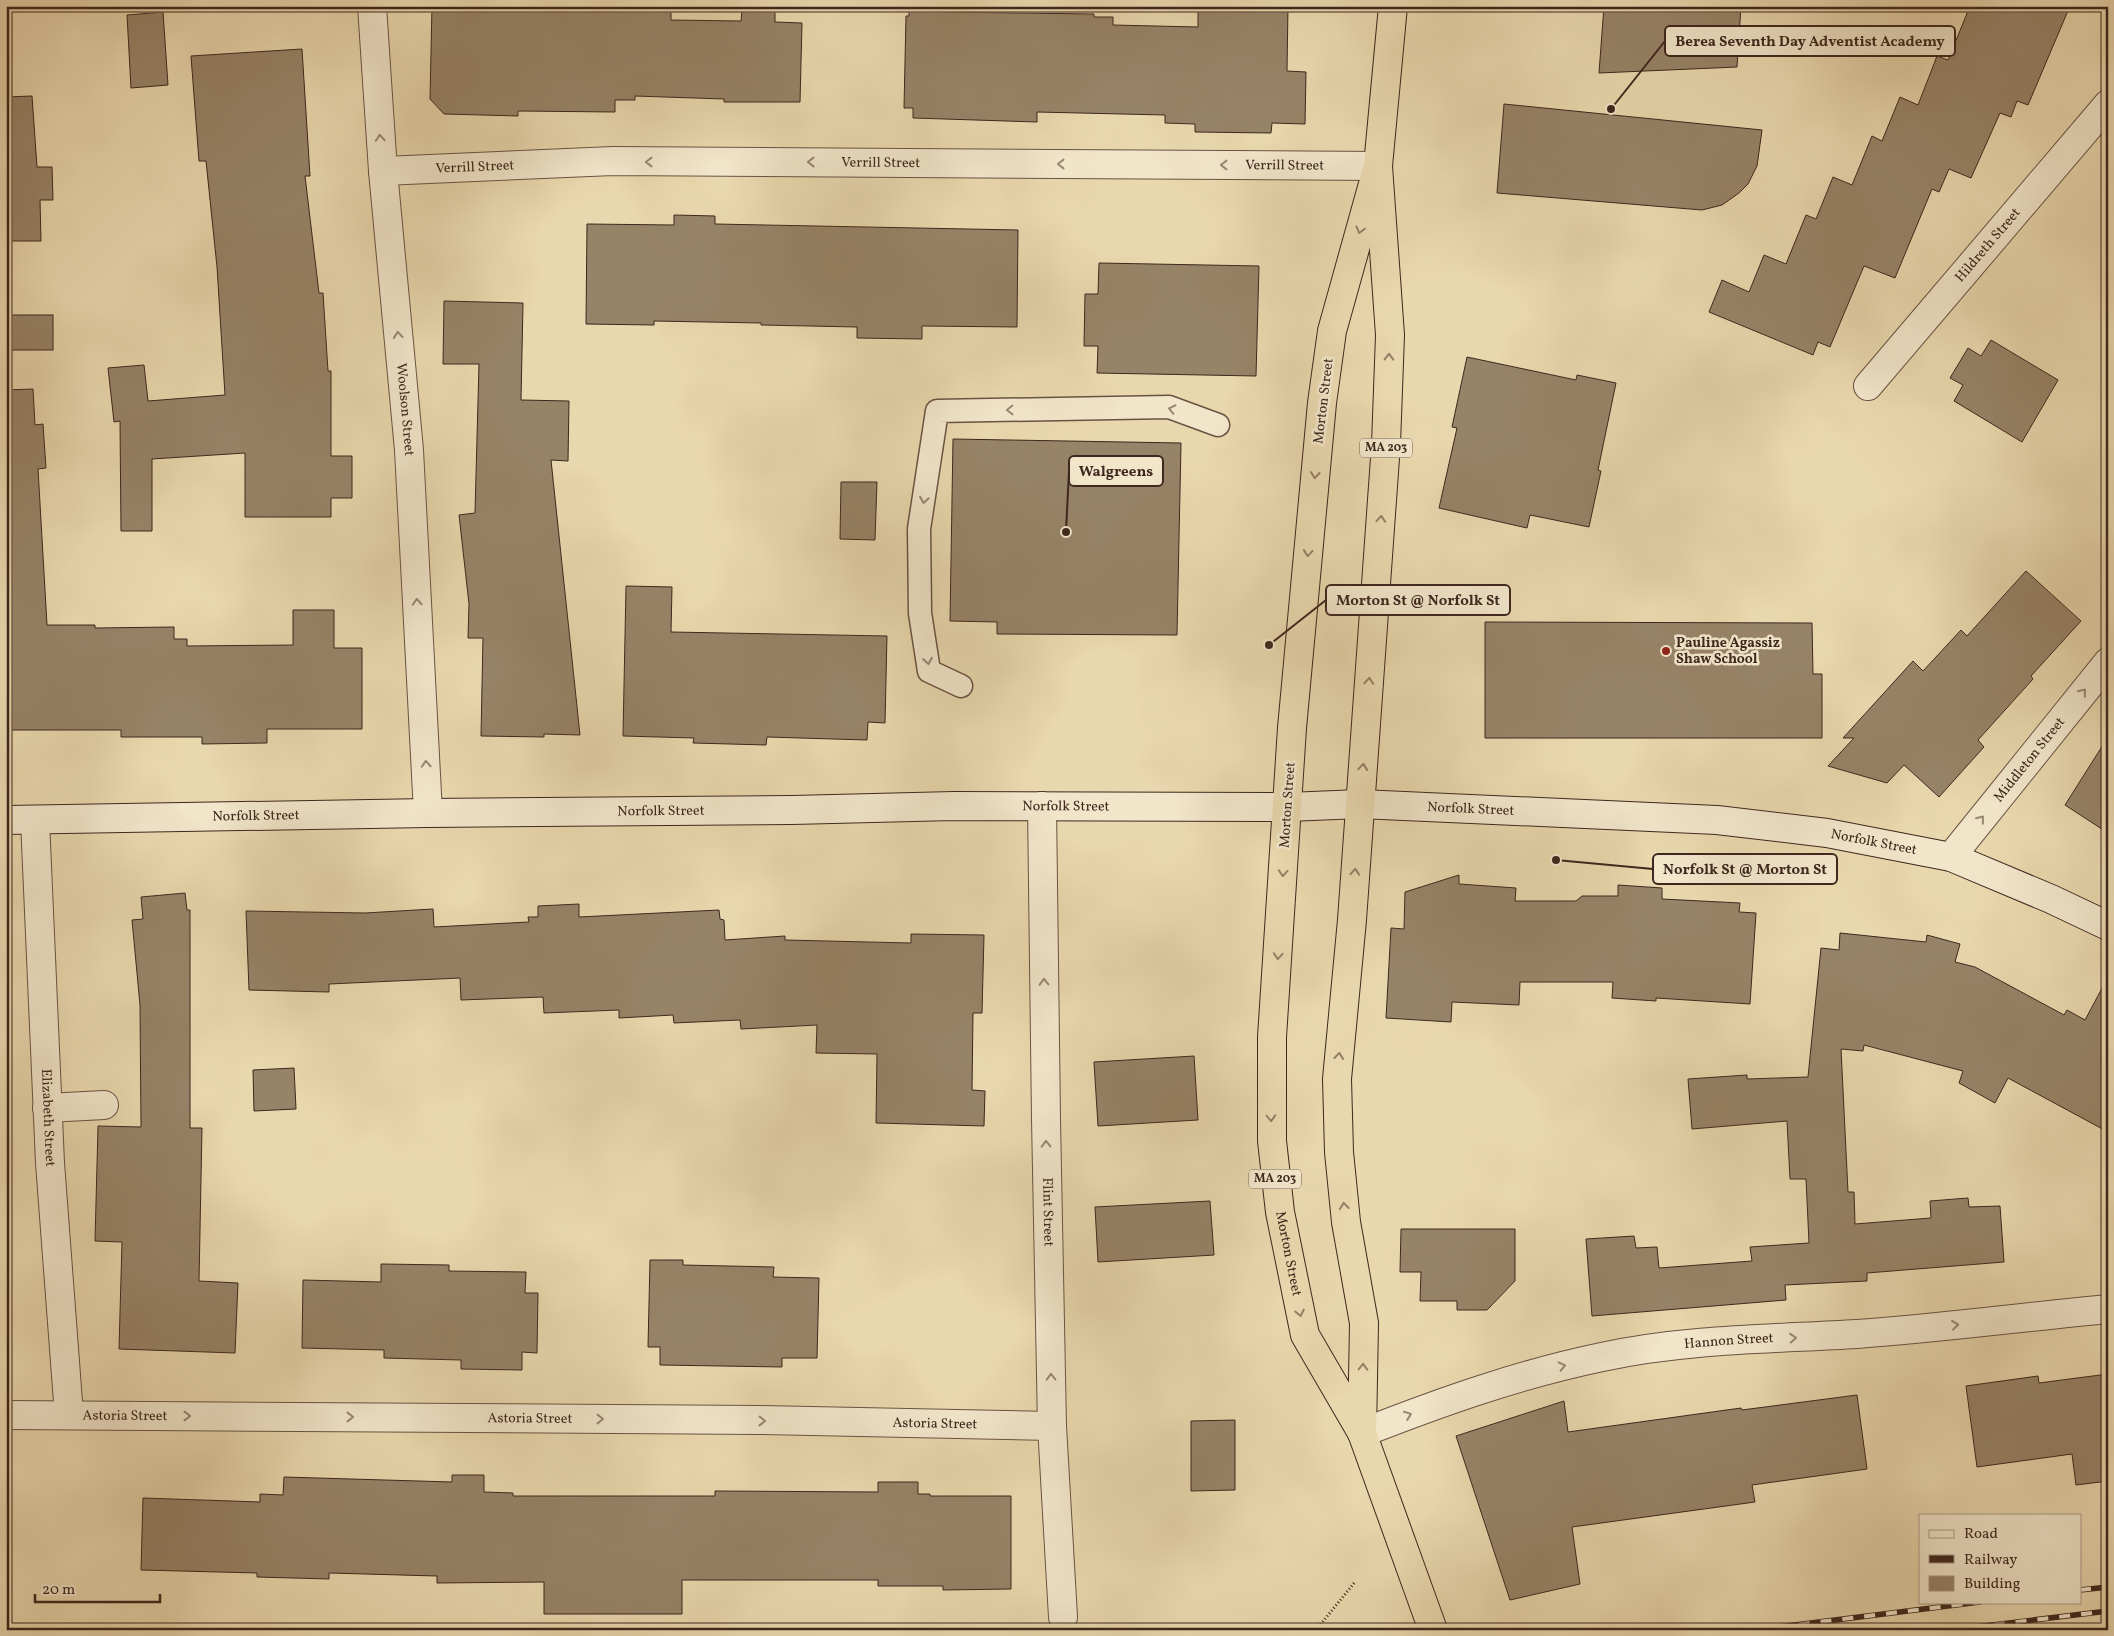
<svg xmlns="http://www.w3.org/2000/svg" width="2114" height="1636" viewBox="0 0 2114 1636" font-family="Vollkorn,serif">
<rect width="100%" height="100%" fill="#e9d7ad"/>
<filter id="stains"><feTurbulence type="fractalNoise" baseFrequency=".004" numOctaves="4"/><feColorMatrix values="0 0 0 0 .2 0 0 0 0 .09 0 0 0 0 .02 0 0 0 .5 -.17"/></filter>
<radialGradient id="worn" r=".72"><stop offset=".6" stop-color="#630" stop-opacity="0"/><stop offset="1" stop-color="#630" stop-opacity=".3"/></radialGradient>
<g fill="#978368" stroke="#3e271e">
<path d="M 432,6 L 671,9 L 671,20 L 741,21 L 742,10 L 775,10 L 775,22 L 802,23 L 800,102 L 724,102 L 724,99 L 635,96 L 635,100 L 615,100 L 615,112 L 518,111 L 518,116 L 444,114 L 430,99 Z"/>
<path d="M 909,6 L 944,6 L 944,12 L 1094,14 L 1094,17 L 1113,17 L 1113,25 L 1198,27 L 1198,6 L 1288,6 L 1287,71 L 1306,72 L 1305,124 L 1272,123 L 1271,133 L 1195,132 L 1195,124 L 1165,123 L 1165,115 L 1037,112 L 1037,122 L 913,118 L 913,108 L 904,108 L 906,16 L 909,16 Z"/>
<path d="M 1604,6 L 1741,6 L 1737,67 L 1599,73 Z"/>
<path d="M 1970,6 L 2070,6 L 2028,105 L 2017,101 L 2011,117 L 2000,113 L 1971,178 L 1949,169 L 1939,192 L 1932,189 L 1895,278 L 1864,266 L 1830,347 L 1818,342 L 1813,355 L 1709,312 L 1722,280 L 1749,292 L 1764,255 L 1786,264 L 1806,215 L 1816,219 L 1833,177 L 1852,185 L 1872,136 L 1882,141 L 1900,97 L 1918,105 L 1937,56 L 1948,60 Z"/>
<path d="M 163,12 L 168,85 L 131,88 L 127,15 Z"/>
<path d="M 302,49 L 310,176 L 305,176 L 319,293 L 323,293 L 328,371 L 331,371 L 331,456 L 352,456 L 352,498 L 331,498 L 331,517 L 245,517 L 245,453 L 152,459 L 152,531 L 121,531 L 120,421 L 114,422 L 108,368 L 144,365 L 148,401 L 225,395 L 217,267 L 206,161 L 199,161 L 191,56 Z"/>
<path d="M 32,96 L 37,167 L 52,167 L 53,200 L 40,200 L 41,241 L 6,241 L 6,97 Z"/>
<path d="M 1504,104 L 1762,130 L 1757,166 L 1748,184 L 1739,193 L 1722,205 L 1702,210 L 1497,193 Z"/>
<path d="M 674,215 L 715,216 L 715,224 L 1018,230 L 1017,327 L 922,326 L 922,339 L 857,338 L 857,327 L 761,325 L 761,323 L 654,321 L 654,325 L 586,324 L 587,224 L 674,225 Z"/>
<path d="M 1099,263 L 1259,266 L 1256,376 L 1097,373 L 1098,346 L 1084,346 L 1085,294 L 1098,294 Z"/>
<path d="M 444,301 L 523,303 L 521,400 L 569,401 L 568,461 L 551,460 L 580,735 L 544,734 L 544,737 L 481,736 L 483,638 L 468,638 L 469,604 L 459,515 L 475,513 L 479,364 L 443,364 Z"/>
<rect x="6" y="315" width="47" height="35"/>
<path d="M 1991,340 L 2058,380 L 2022,442 L 1954,401 L 1963,385 L 1950,378 L 1968,348 L 1981,356 Z"/>
<path d="M 1467,357 L 1576,380 L 1577,375 L 1616,383 L 1598,470 L 1601,471 L 1589,527 L 1530,515 L 1527,528 L 1439,508 L 1457,428 L 1452,427 Z"/>
<path d="M 33,389 L 35,425 L 43,424 L 46,468 L 38,469 L 47,625 L 95,625 L 95,628 L 174,627 L 174,639 L 187,639 L 187,646 L 293,645 L 293,610 L 334,610 L 334,648 L 362,648 L 362,729 L 267,729 L 267,743 L 202,744 L 202,737 L 121,737 L 121,730 L 6,730 L 6,390 Z"/>
<path d="M 953,439 L 1181,443 L 1177,635 L 997,634 L 997,622 L 950,621 Z"/>
<path d="M 841,482 L 877,482 L 875,540 L 840,539 Z"/>
<path d="M 2026,571 L 2081,621 L 2031,676 L 2033,679 L 1978,740 L 1984,747 L 1939,797 L 1904,765 L 1887,783 L 1828,766 L 1854,738 L 1843,738 L 1913,661 L 1923,671 L 1961,630 L 1967,636 Z"/>
<path d="M 626,586 L 672,587 L 671,632 L 887,636 L 885,723 L 868,722 L 867,740 L 767,737 L 766,745 L 693,743 L 694,738 L 623,736 Z"/>
<path d="M 1485,622 L 1812,623 L 1813,674 L 1822,674 L 1822,738 L 1485,738 Z"/>
<path d="M 2108,737 L 2108,833 L 2065,805 Z"/>
<path d="M 1459,875 L 1459,884 L 1516,888 L 1515,901 L 1576,901 L 1582,896 L 1618,896 L 1618,885 L 1662,888 L 1662,899 L 1740,903 L 1739,912 L 1756,913 L 1750,1004 L 1656,998 L 1656,1001 L 1612,998 L 1613,982 L 1520,982 L 1519,1005 L 1452,1002 L 1451,1022 L 1386,1018 L 1391,928 L 1404,929 L 1405,892 Z"/>
<path d="M 185,893 L 187,910 L 190,910 L 190,1128 L 202,1128 L 199,1281 L 238,1283 L 235,1353 L 119,1349 L 122,1242 L 95,1241 L 98,1126 L 141,1127 L 140,1005 L 132,920 L 143,919 L 141,897 Z"/>
<path d="M 579,904 L 579,917 L 719,910 L 720,919 L 724,920 L 725,940 L 785,936 L 785,940 L 911,943 L 911,934 L 984,935 L 982,1013 L 973,1013 L 972,1090 L 985,1091 L 984,1126 L 876,1123 L 877,1054 L 816,1053 L 817,1025 L 741,1029 L 740,1020 L 674,1023 L 673,1015 L 619,1018 L 619,1010 L 544,1013 L 543,997 L 461,1000 L 460,978 L 329,984 L 329,992 L 249,990 L 246,911 L 365,913 L 433,909 L 434,927 L 529,922 L 528,917 L 538,917 L 538,906 Z"/>
<path d="M 1840,933 L 1926,942 L 1927,935 L 1960,944 L 1955,962 L 1975,967 L 2064,1015 L 2067,1010 L 2085,1020 L 2108,977 L 2108,1132 L 2008,1078 L 1995,1103 L 1959,1083 L 1963,1071 L 1864,1045 L 1863,1051 L 1841,1049 L 1848,1192 L 1854,1192 L 1855,1224 L 1931,1218 L 1930,1201 L 1968,1198 L 1969,1207 L 2000,1206 L 2004,1262 L 1867,1273 L 1867,1281 L 1785,1285 L 1786,1300 L 1592,1316 L 1586,1239 L 1634,1236 L 1636,1248 L 1657,1247 L 1659,1268 L 1752,1261 L 1750,1247 L 1809,1243 L 1806,1179 L 1790,1179 L 1787,1121 L 1692,1129 L 1688,1079 L 1747,1075 L 1747,1079 L 1808,1077 L 1821,948 L 1839,950 Z"/>
<path d="M 1194,1056 L 1198,1120 L 1098,1126 L 1094,1062 Z"/>
<path d="M 294,1068 L 296,1109 L 254,1111 L 253,1070 Z"/>
<path d="M 1210,1201 L 1214,1255 L 1098,1262 L 1095,1207 Z"/>
<path d="M 1401,1229 L 1515,1229 L 1515,1281 L 1487,1310 L 1457,1310 L 1457,1301 L 1420,1301 L 1421,1272 L 1400,1272 Z"/>
<path d="M 650,1260 L 683,1260 L 683,1265 L 774,1267 L 773,1277 L 819,1278 L 817,1358 L 782,1358 L 782,1367 L 660,1365 L 660,1347 L 648,1347 Z"/>
<path d="M 381,1264 L 449,1265 L 449,1271 L 526,1272 L 525,1293 L 538,1293 L 537,1353 L 522,1352 L 522,1370 L 461,1369 L 461,1360 L 384,1358 L 384,1350 L 302,1348 L 303,1280 L 381,1282 Z"/>
<path d="M 2108,1374 L 2108,1481 L 2076,1485 L 2072,1454 L 1977,1467 L 1966,1386 L 2038,1376 L 2039,1383 Z"/>
<path d="M 1857,1395 L 1867,1469 L 1752,1485 L 1755,1502 L 1572,1527 L 1580,1584 L 1510,1600 L 1456,1436 L 1564,1401 L 1568,1432 L 1741,1408 L 1742,1410 Z"/>
<path d="M 1235,1420 L 1235,1490 L 1191,1491 L 1191,1421 Z"/>
<path d="M 452,1475 L 484,1475 L 484,1492 L 513,1493 L 513,1496 L 715,1496 L 715,1491 L 878,1492 L 878,1482 L 918,1482 L 918,1494 L 930,1494 L 930,1496 L 1011,1496 L 1011,1589 L 943,1590 L 943,1586 L 878,1586 L 878,1580 L 682,1580 L 682,1614 L 544,1614 L 544,1582 L 437,1583 L 437,1576 L 329,1573 L 329,1579 L 257,1577 L 257,1573 L 141,1570 L 143,1498 L 260,1502 L 260,1494 L 283,1495 L 284,1477 L 452,1482 Z"/>
</g>
<g fill="none" stroke-linecap="round" stroke-linejoin="round">
<g stroke="#695342" stroke-width="25">
<path id="service" d="M 961,686 L 929,671 L 920,613 L 919,529 L 937,411 L 1169,407 L 1218,425"/>
</g>
<g stroke="#695342" stroke-width="30">
<g id="minor">
<path id="s1" d="M 372,6 L 383,171 L 409,450 L 428,813"/>
<path id="s2" d="M 383,171 L 613,161 L 1378,166"/>
<path id="s3" d="M 1868,386 L 2108,104"/>
<path id="s4" d="M 1042,806 L 1046,1119 L 1052,1426 L 1063,1617"/>
<path id="s5" d="M 35,820 L 50,1163 L 69,1415"/>
<path id="s6" d="M 1951,857 L 2108,662"/>
<path d="M 47,1108 L 104,1105"/>
<path id="s7" d="M 6,1415 L 760,1420 L 1052,1426"/>
<path id="s8" d="M 1362,1433 C 1441,1402 1520,1374 1602,1357 C 1685,1339 1772,1339 1857,1334 C 1941,1328 2024,1317 2108,1309"/>
</g>
</g>
<g stroke="#3e271e" stroke-width="30">
<g id="secondary">
<path id="s9" d="M 6,820 L 428,813 L 792,810 L 954,806 L 1288,807 L 1360,804 L 1717,820 L 1827,833 L 1951,857 L 2051,899 L 2108,926"/>
</g>
</g>
<g stroke="#3e271e" stroke-width="30">
<g id="trunk">
<path id="s10" d="M 1378,166 L 1332,331 L 1322,403 L 1292,728 L 1272,1037 L 1272,1141 L 1280,1212 L 1305,1335 L 1362,1433 L 1433,1630"/>
<path d="M 1362,1433 L 1364,1323 L 1346,1222 L 1339,1152 L 1337,1079 L 1352,920 L 1386,444 L 1390,335 L 1378,166 L 1393,6"/>
</g>
</g>
<path stroke="#3e271e" stroke-width="3" stroke-dasharray="1 2.5" stroke-linecap="butt" d="M 1316,1630 L 1355,1582"/>
<use href="#service" stroke="#f1e5ca" stroke-width="22"/>
<use href="#minor" stroke="#f1e5ca" stroke-width="28"/>
<use href="#secondary" stroke="#f1e5ca" stroke-width="28"/>
<use href="#trunk" stroke="#e9d7ad" stroke-width="28"/>
<g stroke="#3e271e" stroke-width="5.5">
<g id="rail">
<path d="M 2080,1590 L 2108,1587"/>
<path d="M 1755,1630 L 1980,1602"/>
<path d="M 1950,1630 L 2108,1611"/>
</g>
</g>
<use href="#rail" stroke="#f1e5ca" stroke-width="4" stroke-dasharray="11" stroke-linecap="butt"/>
</g>
<defs><path id="oneway-chevron" d="M-2-3.5L2.5 0L-2 3.5" fill="none" stroke-width="1.6" stroke-linecap="round" stroke-linejoin="round" transform="scale(1.25)"/></defs>
<g stroke="#988674">
<use href="#oneway-chevron" transform="translate(380 138) rotate(-94)"/>
<use href="#oneway-chevron" transform="translate(649 162) rotate(-180)"/>
<use href="#oneway-chevron" transform="translate(811 162) rotate(-180)"/>
<use href="#oneway-chevron" transform="translate(1061 164) rotate(-180)"/>
<use href="#oneway-chevron" transform="translate(1224 165) rotate(-180)"/>
<use href="#oneway-chevron" transform="translate(398 335) rotate(-95)"/>
<use href="#oneway-chevron" transform="translate(1172 409) rotate(-167)"/>
<use href="#oneway-chevron" transform="translate(1010 410) rotate(179)"/>
<use href="#oneway-chevron" transform="translate(924 500) rotate(99)"/>
<use href="#oneway-chevron" transform="translate(417 602) rotate(-93)"/>
<use href="#oneway-chevron" transform="translate(928 661) rotate(81)"/>
<use href="#oneway-chevron" transform="translate(2083 692) rotate(-51)"/>
<use href="#oneway-chevron" transform="translate(426 764) rotate(-93)"/>
<use href="#oneway-chevron" transform="translate(1981 819) rotate(-52)"/>
<use href="#oneway-chevron" transform="translate(1044 982) rotate(-91)"/>
<use href="#oneway-chevron" transform="translate(1046 1144) rotate(-91)"/>
<use href="#oneway-chevron" transform="translate(1955 1325) rotate(-6)"/>
<use href="#oneway-chevron" transform="translate(1793 1338) rotate(-4)"/>
<use href="#oneway-chevron" transform="translate(1562 1366) rotate(-13)"/>
<use href="#oneway-chevron" transform="translate(1051 1377) rotate(-91)"/>
<use href="#oneway-chevron" transform="translate(1408 1415) rotate(-21)"/>
<use href="#oneway-chevron" transform="translate(187 1416)"/>
<use href="#oneway-chevron" transform="translate(350 1417)"/>
<use href="#oneway-chevron" transform="translate(600 1419)"/>
<use href="#oneway-chevron" transform="translate(762 1421) rotate(1)"/>
</g>
<g stroke="#947f66">
<use href="#oneway-chevron" transform="translate(1360 230) rotate(105)"/>
<use href="#oneway-chevron" transform="translate(1389 357) rotate(-89)"/>
<use href="#oneway-chevron" transform="translate(1315 475) rotate(96)"/>
<use href="#oneway-chevron" transform="translate(1381 519) rotate(-86)"/>
<use href="#oneway-chevron" transform="translate(1308 553) rotate(95)"/>
<use href="#oneway-chevron" transform="translate(1369 681) rotate(-86)"/>
<use href="#oneway-chevron" transform="translate(1363 767) rotate(-85)"/>
<use href="#oneway-chevron" transform="translate(1355 872) rotate(-86)"/>
<use href="#oneway-chevron" transform="translate(1283 873) rotate(94)"/>
<use href="#oneway-chevron" transform="translate(1278 956) rotate(94)"/>
<use href="#oneway-chevron" transform="translate(1339 1056) rotate(-84)"/>
<use href="#oneway-chevron" transform="translate(1271 1118) rotate(88)"/>
<use href="#oneway-chevron" transform="translate(1344 1206) rotate(-96)"/>
<use href="#oneway-chevron" transform="translate(1300 1313) rotate(78)"/>
<use href="#oneway-chevron" transform="translate(1363 1367) rotate(-89)"/>
</g>
<circle fill="#8f2418" stroke="#f1e5ca" stroke-width="2" cx="1666" cy="651" r="5"/>
<g text-anchor="middle" dominant-baseline="central" stroke-width="5" stroke-linejoin="round" paint-order="stroke">
<g fill="#f1e5ca" stroke="#746052" stroke-width="1">
<rect x="1360" y="438.5" width="52" height="19" rx="4"/>
<rect x="1249" y="1169.5" width="52" height="19" rx="4"/>
</g>
<g font-size="12" font-weight="bold" fill="#3e271e">
<text x="1386" y="448">MA 203</text>
<text x="1275" y="1179">MA 203</text>
</g>
<g font-size="14" fill="#3e271e" stroke="#f1e5ca">
<text stroke="none"><textPath href="#s2" startOffset="498">Verrill Street</textPath></text>
<text stroke="none"><textPath href="#s2" startOffset="902">Verrill Street</textPath></text>
<text stroke="none"><textPath href="#s2" startOffset="92">Verrill Street</textPath></text>
<text stroke="none"><textPath href="#s3" startOffset="185">Hildreth Street</textPath></text>
<text transform="translate(1324 401) rotate(-83)">Morton Street</text>
<text stroke="none"><textPath href="#s1" startOffset="405">Woolson Street</textPath></text>
<text stroke="none"><textPath href="#s6" startOffset="125">Middleton Street</textPath></text>
<text transform="translate(1288 805) rotate(-86)">Morton Street</text>
<text stroke="none"><textPath href="#s9" startOffset="1060">Norfolk Street</textPath></text>
<text stroke="none"><textPath href="#s9" startOffset="1465">Norfolk Street</textPath></text>
<text stroke="none"><textPath href="#s9" startOffset="655">Norfolk Street</textPath></text>
<text stroke="none"><textPath href="#s9" startOffset="250">Norfolk Street</textPath></text>
<text stroke="none"><textPath href="#s9" startOffset="1870">Norfolk Street</textPath></text>
<text stroke="none"><textPath href="#s5" startOffset="298">Elizabeth Street</textPath></text>
<text stroke="none"><textPath href="#s4" startOffset="406">Flint Street</textPath></text>
<text stroke="none"><textPath href="#s10" startOffset="1098">Morton Street</textPath></text>
<text stroke="none"><textPath href="#s8" startOffset="380">Hannon Street</textPath></text>
<text stroke="none"><textPath href="#s7" startOffset="119">Astoria Street</textPath></text>
<text stroke="none"><textPath href="#s7" startOffset="524">Astoria Street</textPath></text>
<text stroke="none"><textPath href="#s7" startOffset="929">Astoria Street</textPath></text>
</g>
<g font-size="14" font-weight="bold" fill="#3e271e" stroke="#f1e5ca" text-anchor="start">
<text x="1676" y="643">Pauline Agassiz<tspan x="1676" dy="16">Shaw School</tspan></text>
</g>
</g>
<path fill="none" stroke="#3e271e" stroke-width="2" d="M1611 109L1665 41M1066 532L1069 471M1269 645L1326 600M1556 860L1653 869"/>
<g fill="#3e271e" stroke="#f1e5ca" stroke-width="2">
<circle cx="1611" cy="109" r="5"/>
<circle cx="1066" cy="532" r="5"/>
<circle cx="1269" cy="645" r="5"/>
<circle cx="1556" cy="860" r="5"/>
</g>
<g fill="#f1e5ca" stroke="#3e271e" stroke-width="2">
<rect x="1665" y="26" width="290" height="30" rx="5"/>
<rect x="1069" y="456" width="94" height="30" rx="5"/>
<rect x="1326" y="585" width="184" height="30" rx="5"/>
<rect x="1653" y="854" width="184" height="30" rx="5"/>
</g>
<g font-size="15" text-anchor="middle" font-weight="bold" fill="#3e271e">
<text x="1810" y="46">Berea Seventh Day Adventist Academy</text>
<text x="1116" y="476">Walgreens</text>
<text x="1418" y="605">Morton St @ Norfolk St</text>
<text x="1745" y="874">Norfolk St @ Morton St</text>
</g>
<rect width="2114" height="1636" fill="none" stroke="#e9d7ad" stroke-width="25"/>
<rect x="8" y="8" width="2099" height="1621" fill="none" stroke="#3e271e" stroke-width="2.5"/>
<rect x="12" y="12" width="2089" height="1611" fill="none" stroke="#3e271e"/>
<rect x="1919" y="1514" width="162" height="90" fill="#f1e5ca" stroke="#a99985"/>
<rect x="1929" y="1530" width="25" height="8" fill="#f1e5ca" stroke="#a99985"/>
<text x="1964" y="1538" font-size="15" fill="#3e271e">Road</text>
<rect x="1929" y="1555" width="25" height="8" fill="#3e271e" stroke="#a99985"/>
<text x="1964" y="1564" font-size="15" fill="#3e271e">Railway</text>
<rect x="1929" y="1576" width="25" height="15" fill="#978368" stroke="#a99985"/>
<text x="1964" y="1588" font-size="15" fill="#3e271e">Building</text>
<path d="M35 1594v8h125v-8" fill="none" stroke="#3e271e" stroke-width="2.5"/>
<text x="42" y="1594" font-size="15" fill="#3e271e" stroke="#f1e5ca" stroke-width="4" paint-order="stroke">20 m</text>
<rect width="100%" height="100%" filter="url(#stains)"/>
<rect width="100%" height="100%" fill="url(#worn)"/>
</svg>
